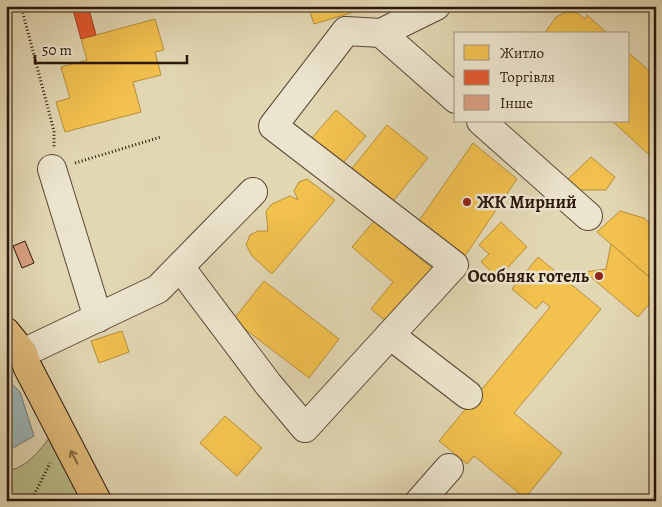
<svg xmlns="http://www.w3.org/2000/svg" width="662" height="507" viewBox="0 0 662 507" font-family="Alegreya,serif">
<rect width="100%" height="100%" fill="#e2d7b3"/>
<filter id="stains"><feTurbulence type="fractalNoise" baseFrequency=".004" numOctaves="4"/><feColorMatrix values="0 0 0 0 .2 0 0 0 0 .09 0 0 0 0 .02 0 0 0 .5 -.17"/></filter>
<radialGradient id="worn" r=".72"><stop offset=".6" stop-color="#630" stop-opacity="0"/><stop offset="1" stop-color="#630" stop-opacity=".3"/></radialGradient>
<path fill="#babc88" stroke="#72694a" d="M 49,438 L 83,501 L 6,501 L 6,471 C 26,468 38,453 49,438 Z"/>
<path fill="#9bb6b9" stroke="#6e7673" d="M 6,378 L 20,392 L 34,436 L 6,452 Z"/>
<g fill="#f2c14e" stroke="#b68e3a">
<path d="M 72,6 L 88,6 L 96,35 L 155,19 L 164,50 L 155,52 L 161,75 L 133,82 L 141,112 L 65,132 L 56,102 L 70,98 L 61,67 L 87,60 Z"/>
<path d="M 308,6 L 374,6 L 314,24 Z"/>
<path d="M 572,12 L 579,14 L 585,19 L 587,15 L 608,34 L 544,34 L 556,17 L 564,13 Z"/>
<path d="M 628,52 L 656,77 L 656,161 L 612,121 L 628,121 Z"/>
<path d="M 336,110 L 366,136 L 336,171 L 306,145 Z"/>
<path d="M 387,125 L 428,158 L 390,205 L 349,172 Z"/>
<path d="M 473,143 L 517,179 L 463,259 L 416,225 Z"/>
<path d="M 591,157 L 615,177 L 606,190 L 577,190 L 568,179 Z"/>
<path d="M 307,179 L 335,200 L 272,274 L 252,256 L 246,245 L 250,235 L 258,231 L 268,231 L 266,211 L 272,204 L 290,196 L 298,200 L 294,191 L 299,182 Z"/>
<path d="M 620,211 L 644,218 L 656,229 L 656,265 L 648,276 L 597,232 Z"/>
<path d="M 374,221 L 437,272 L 392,326 L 371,309 L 393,282 L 352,247 Z"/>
<path d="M 501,222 L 527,247 L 498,278 L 481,262 L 489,254 L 479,245 Z"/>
<path d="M 611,244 L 656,283 L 656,296 L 638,317 L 585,272 L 606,269 Z"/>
<path d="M 538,257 L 601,309 L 514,413 L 562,453 L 525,498 L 474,456 L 467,464 L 439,441 L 550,307 L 543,301 L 536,309 L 512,289 Z"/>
<path d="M 264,281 L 339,339 L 309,378 L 233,320 Z"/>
<path d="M 122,331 L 129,352 L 99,363 L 91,341 Z"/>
<path d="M 225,416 L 262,448 L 237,476 L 200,443 Z"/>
</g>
<path fill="#e4572e" stroke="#ac4424" d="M 72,6 L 88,6 L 96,35 L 81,39 Z"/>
<path fill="#d99e81" stroke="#2b160b" d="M 25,241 L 34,263 L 22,268 L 13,246 Z"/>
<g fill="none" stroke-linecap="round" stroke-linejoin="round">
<g stroke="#594635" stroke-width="30">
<g id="minor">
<path d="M 436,6 L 381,33 L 456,99"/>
<path d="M 481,121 L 588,216"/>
<path d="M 52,169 L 98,318"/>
<path d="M 180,267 L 268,384 L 305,428 L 454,265 L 273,126 L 346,31 L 381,33"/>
<path d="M 390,335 L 468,395"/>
<path d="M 23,353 L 158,289 L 253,192"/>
<path d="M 420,501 L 449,468"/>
</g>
</g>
<g stroke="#2b160b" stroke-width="30">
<path id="major" d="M 6,332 L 23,353 L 27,366 L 97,501"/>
</g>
<g stroke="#2b160b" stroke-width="3" stroke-dasharray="1 2.5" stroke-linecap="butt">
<path d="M 21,6 L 54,131 L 54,147"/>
<path d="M 75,163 L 161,137"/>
<path d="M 31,501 L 50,463"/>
</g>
<use href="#minor" stroke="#ece5ce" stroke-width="28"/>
<use href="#major" stroke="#e1bc7a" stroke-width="28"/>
</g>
<defs><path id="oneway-shaft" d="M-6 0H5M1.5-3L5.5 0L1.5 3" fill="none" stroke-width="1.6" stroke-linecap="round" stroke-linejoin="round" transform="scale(1.25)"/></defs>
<use stroke="#866942" href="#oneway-shaft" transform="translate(74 457) rotate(-117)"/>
<g fill="#8f2418" stroke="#ece5ce" stroke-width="2">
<circle cx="467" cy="202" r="5"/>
<circle cx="599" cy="276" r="5"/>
</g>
<g text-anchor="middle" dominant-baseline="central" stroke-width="5" stroke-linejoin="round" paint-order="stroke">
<g font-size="18" font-weight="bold" fill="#2b160b" stroke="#ece5ce" text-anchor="start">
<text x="477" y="202">ЖК Мирний</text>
<text x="589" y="276" text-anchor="end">Особняк готель</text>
</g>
</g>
<rect width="662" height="507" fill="none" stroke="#e2d7b3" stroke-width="25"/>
<rect x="8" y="8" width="647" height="492" fill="none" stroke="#2b160b" stroke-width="2.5"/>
<rect x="12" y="12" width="637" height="482" fill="none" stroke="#2b160b"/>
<rect x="454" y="32" width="175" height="90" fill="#ece5ce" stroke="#9f9280"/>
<rect x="464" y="45" width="25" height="15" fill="#f2c14e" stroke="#9f9280"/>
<text x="500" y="58" font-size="15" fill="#2b160b">Житло</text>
<rect x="464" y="70" width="25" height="15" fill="#e4572e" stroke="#9f9280"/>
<text x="500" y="82" font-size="15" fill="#2b160b">Торгівля</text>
<rect x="464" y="95" width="25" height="15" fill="#d99e81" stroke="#9f9280"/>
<text x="500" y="108" font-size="15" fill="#2b160b">Інше</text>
<path d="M35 55v8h152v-8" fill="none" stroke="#2b160b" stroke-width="2.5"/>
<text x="42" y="55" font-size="15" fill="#2b160b" stroke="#ece5ce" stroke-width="4" paint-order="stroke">50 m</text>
<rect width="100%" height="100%" filter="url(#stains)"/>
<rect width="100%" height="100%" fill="url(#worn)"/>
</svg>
